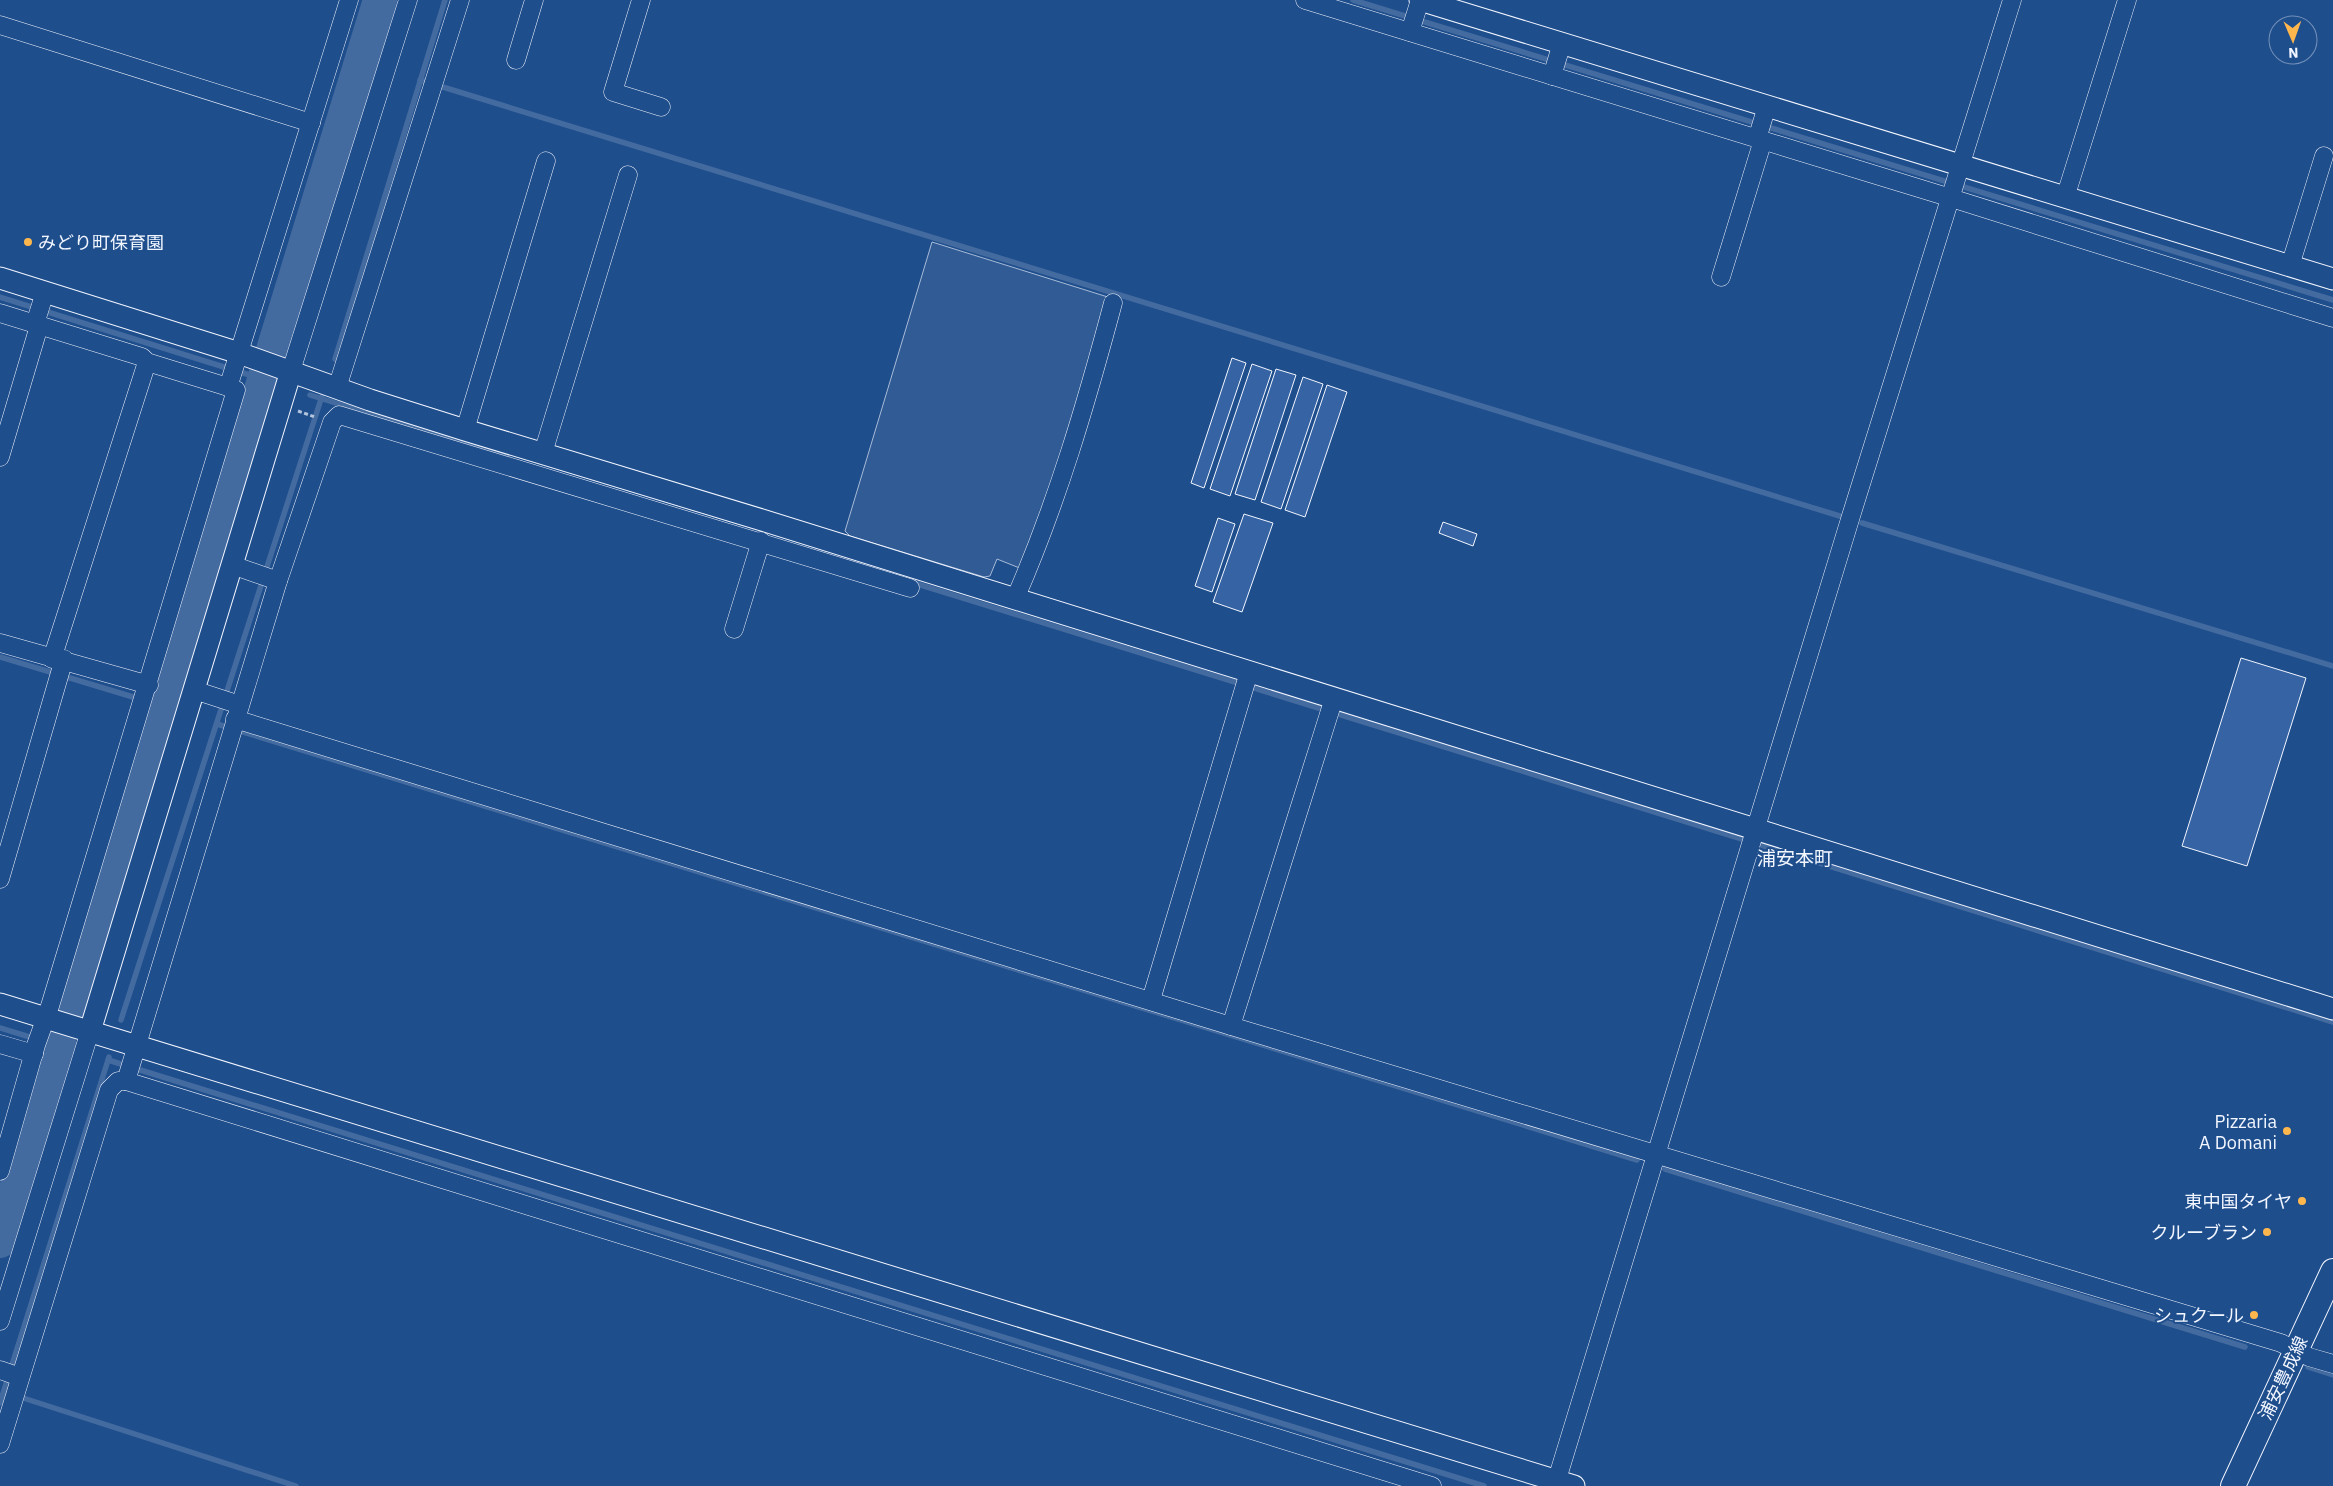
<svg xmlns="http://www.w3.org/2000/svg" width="2333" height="1486" viewBox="0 0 2333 1486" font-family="'IBM Plex Sans','Noto Sans JP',sans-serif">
<rect width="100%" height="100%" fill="#1f4e8c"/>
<path fill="#305b95" stroke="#a8bbd7" d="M 932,242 L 1111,298 L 1068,442 L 1022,569 L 997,559 L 990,576 L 984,577 L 850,536 L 845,531 Z"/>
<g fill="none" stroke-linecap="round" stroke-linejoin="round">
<g stroke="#446ba0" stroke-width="5.5">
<path d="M 1353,0 L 2333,300"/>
<path d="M 420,80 L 1843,517"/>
<path d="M 0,297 L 272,382"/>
<path d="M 335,359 L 445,0"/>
<path d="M 310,395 L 508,457"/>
<path d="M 1862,523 L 2333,666"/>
<path d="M 911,582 L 1742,839"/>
<path d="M 0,657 L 133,697"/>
<path d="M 156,704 L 164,707"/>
<path d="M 217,724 L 1637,1160"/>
<path d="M 1761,845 L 2333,1022"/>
<path d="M 121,1020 L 322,396"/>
<path d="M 0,1028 L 46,1042 L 59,1050"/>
<path d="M 108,1060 L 1484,1486"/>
<path d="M 1665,1169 L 2245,1347"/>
<path d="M 2308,1367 L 2333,1375"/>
<path d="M 17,1396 L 296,1486"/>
<path d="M 0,1403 L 109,1057"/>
</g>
<g stroke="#446ba0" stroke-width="34">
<path d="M 70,1015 L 380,0"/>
<path d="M 0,1241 L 60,1046"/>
</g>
</g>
<g fill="#3563a3" stroke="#f2f6ff">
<path d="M 1232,358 L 1246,363 L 1204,488 L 1191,483 Z"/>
<path d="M 1252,364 L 1272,371 L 1230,496 L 1210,489 Z"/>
<path d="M 1276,369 L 1296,375 L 1255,500 L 1235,494 Z"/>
<path d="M 1303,377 L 1323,384 L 1281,509 L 1261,502 Z"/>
<path d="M 1327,385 L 1347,392 L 1305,517 L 1285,510 Z"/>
<path d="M 1244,514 L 1273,523 L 1242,612 L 1213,602 Z"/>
<path d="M 1218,518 L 1235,524 L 1212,592 L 1195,586 Z"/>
<path d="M 1443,522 L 1477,534 L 1473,546 L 1439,533 Z"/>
<path d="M 2241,658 L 2306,678 L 2247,866 L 2182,846 Z"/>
</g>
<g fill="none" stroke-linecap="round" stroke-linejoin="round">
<g stroke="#f2f6ff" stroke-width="19">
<g id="minor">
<path d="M 641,0 L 613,92 L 661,107"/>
<path d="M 1305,0 L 1951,198 L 2333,318"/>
<path d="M 0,25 L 311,123"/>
<path d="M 1410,32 L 1420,0"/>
<path d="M 516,60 L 534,0"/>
<path d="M 1552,76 L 1562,43"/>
<path d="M 1757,139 L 1767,106"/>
<path d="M 2065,198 L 2127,0"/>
<path d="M 2290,266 L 2324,156"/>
<path d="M 1721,277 L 1763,140"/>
<path d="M 0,313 L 142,357 L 147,362 L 228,387"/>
<path d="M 35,324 L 45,292"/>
<path d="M 291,371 L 408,0"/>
<path d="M 337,388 L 460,0"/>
<path d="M 465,430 L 546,161"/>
<path d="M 543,453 L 628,175"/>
<path d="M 0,457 L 39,326"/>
<path d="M 232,565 L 278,581"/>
<path d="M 910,588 L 339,415 L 332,422 L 278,581 L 126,1081 L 1432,1486"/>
<path d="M 1015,599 C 1057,503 1086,404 1113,303"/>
<path d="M 734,629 L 761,541"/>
<path d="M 0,643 L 149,685"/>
<path d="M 52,659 L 147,362"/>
<path d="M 194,690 L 240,705"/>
<path d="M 235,719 L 1231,1026 L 2281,1343 L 2309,1357 L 2333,1364"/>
<path d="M 0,879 L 64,659"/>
<path d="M 1151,1000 L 1249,672"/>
<path d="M 1231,1026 L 1334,698"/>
<path d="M 0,1044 L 34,1054"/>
<path d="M 0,1171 L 36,1045 L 50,1006 L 236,390 L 228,387 L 231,378 L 349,0"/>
<path d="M 0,1321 L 90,1031"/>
<path d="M 0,1370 L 20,1377"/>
<path d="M 0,1444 L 109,1090 L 118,1081 L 126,1081"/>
<path d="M 1555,1486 L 1851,516 L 2012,0"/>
</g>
</g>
<g stroke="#f2f6ff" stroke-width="23">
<g id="tertiary">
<path d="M 1420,0 L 2333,279"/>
<path d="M 0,278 L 239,353 L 370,400 L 465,430 L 762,520 L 2333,1009"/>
<path d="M 0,1004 L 1574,1486"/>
<path d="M 90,1031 L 291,371"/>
</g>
</g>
<g stroke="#f2f6ff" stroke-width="26">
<path id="secondary" d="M 2233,1486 L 2333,1271"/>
</g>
<path stroke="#b3c4dc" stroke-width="3" stroke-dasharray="4 2.5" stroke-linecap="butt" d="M 298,411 L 315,417"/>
<use href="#minor" stroke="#1f4e8c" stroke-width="18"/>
<use href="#tertiary" stroke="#1f4e8c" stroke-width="21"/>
<use href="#secondary" stroke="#1f4e8c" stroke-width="24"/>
</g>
<g fill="#ffb74d" stroke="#1f4e8c" stroke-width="2">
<circle cx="28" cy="242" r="5"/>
<circle cx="2287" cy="1131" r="5"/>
<circle cx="2302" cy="1201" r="5"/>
<circle cx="2267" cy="1232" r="5"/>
<circle cx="2254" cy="1315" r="5"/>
</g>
<g text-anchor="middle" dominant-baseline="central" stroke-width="4" stroke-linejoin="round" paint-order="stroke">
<g font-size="18" fill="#f2f6ff" stroke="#1f4e8c" text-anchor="end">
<text x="38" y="242" text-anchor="start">みどり町保育園</text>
<text x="2277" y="1121">Pizzaria<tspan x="2277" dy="21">A Domani</tspan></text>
<text x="2292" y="1201">東中国タイヤ</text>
<text x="2257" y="1232">クルーブラン</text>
<text x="2244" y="1315">シュクール</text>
</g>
<g font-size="18" fill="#f2f6ff" stroke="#1f4e8c">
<text transform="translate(2283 1378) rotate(-65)">浦安豊成線</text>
</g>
<g font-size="19" fill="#f2f6ff" stroke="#1f4e8c">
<text x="1795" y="858">浦安本町</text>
</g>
</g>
<g transform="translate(2293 40) rotate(178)"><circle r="24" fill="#1f4e8c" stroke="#7391ba"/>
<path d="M0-4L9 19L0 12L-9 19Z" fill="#ffb74d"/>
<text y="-8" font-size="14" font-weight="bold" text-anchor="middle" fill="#f2f6ff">N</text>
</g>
</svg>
